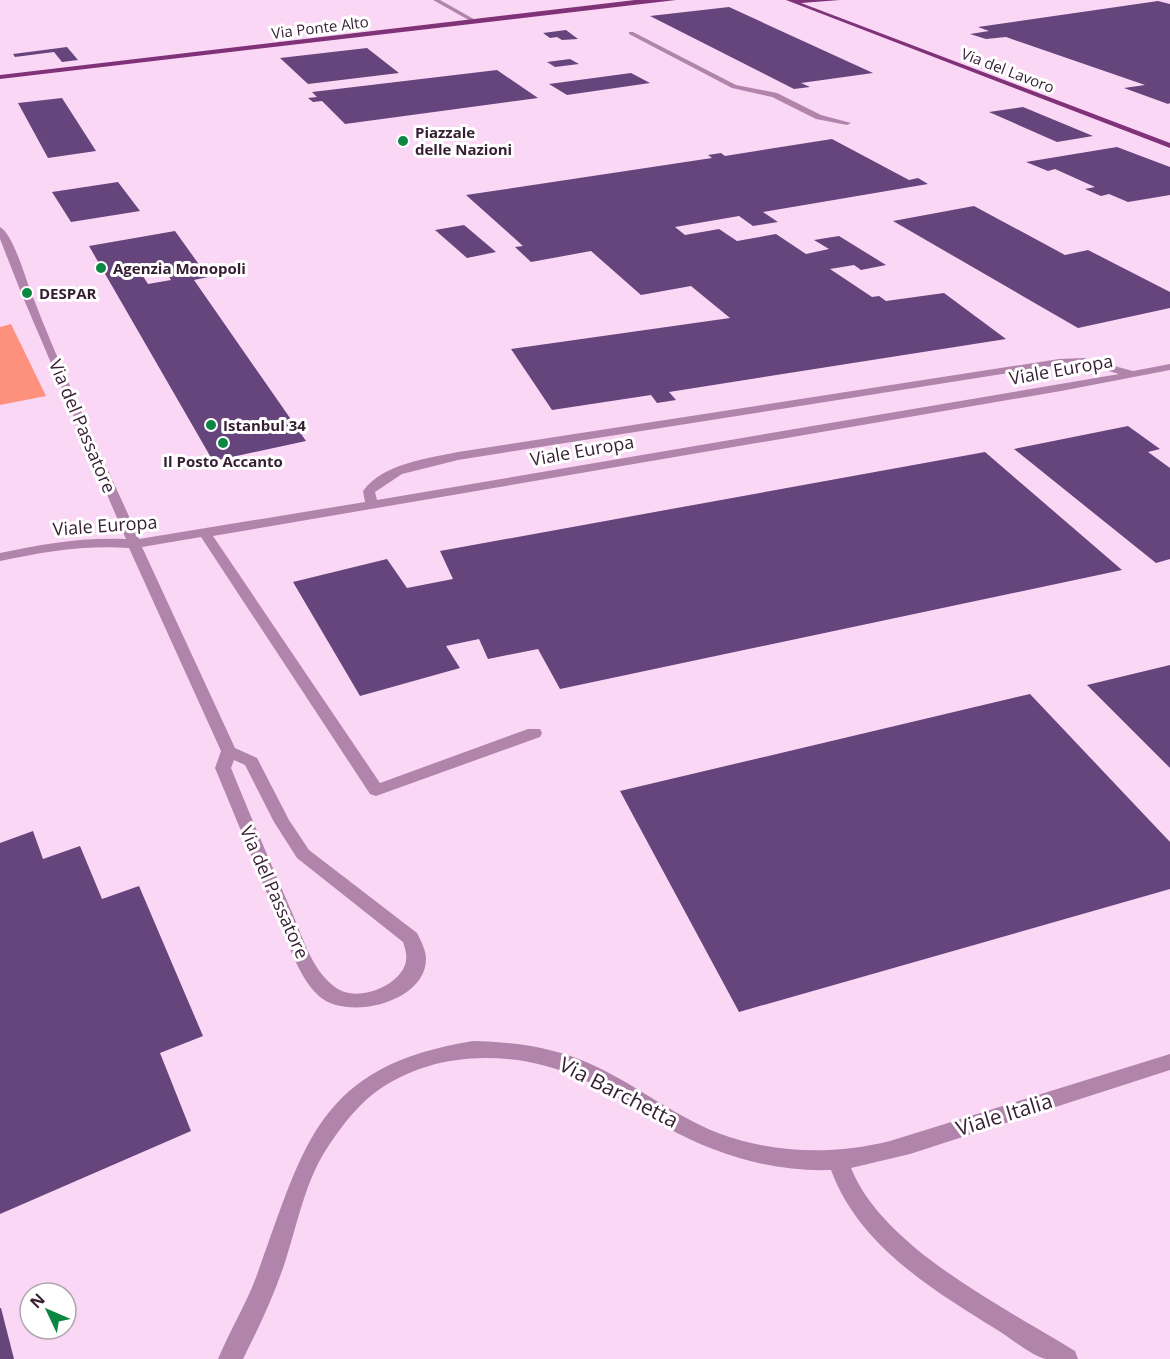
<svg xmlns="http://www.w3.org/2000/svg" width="1170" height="1359" viewBox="0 0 1170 1359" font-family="'Open Sans',sans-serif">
<rect width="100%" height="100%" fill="#fbd7f6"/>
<path fill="#fd917e" d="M 11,324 L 46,396 L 0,405 L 0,327 Z"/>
<g fill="#66447c" fill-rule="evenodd">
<path d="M 1158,1 L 1170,4 L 1170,103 L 1168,104 L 1124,88 L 1145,85 L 1006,37 L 986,39 L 970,34 L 989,31 L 978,27 Z"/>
<path d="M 729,7 L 873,73 L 801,83 L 810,87 L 794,89 L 650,16 Z"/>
<path d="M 566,30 L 578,39 L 562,40 L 557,37 L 550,38 L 543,33 Z"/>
<path d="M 67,47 L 78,60 L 62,62 L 54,52 L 15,57 L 13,54 Z"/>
<path d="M 367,48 L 399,73 L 308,84 L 280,58 Z"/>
<path d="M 570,59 L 579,64 L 555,67 L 547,62 Z"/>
<path d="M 497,70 L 538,98 L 345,124 L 322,101 L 313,102 L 308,98 L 317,97 L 312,92 Z"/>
<path d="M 631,73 L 650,83 L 567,95 L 549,84 Z"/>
<path d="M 62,98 L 96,151 L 48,158 L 18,103 Z"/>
<path d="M 1023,107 L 1093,136 L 1057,142 L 989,112 Z"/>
<path d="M 832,139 L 909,180 L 918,178 L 928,184 L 763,212 L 778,222 L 753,226 L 739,216 L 675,227 L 685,235 L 719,229 L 737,241 L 776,234 L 806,254 L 829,249 L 814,240 L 839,236 L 886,265 L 861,270 L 854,265 L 830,269 L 872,297 L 879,296 L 886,301 L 944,293 L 1006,339 L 669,392 L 676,400 L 657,403 L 651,395 L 552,410 L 511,349 L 730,318 L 691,286 L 641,295 L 591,251 L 531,262 L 515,247 L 523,246 L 466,195 L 712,158 L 708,155 L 721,153 L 725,156 Z"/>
<path d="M 1117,147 L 1170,167 L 1170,195 L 1128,202 L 1109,194 L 1101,196 L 1085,189 L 1095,187 L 1055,169 L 1048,171 L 1026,162 Z"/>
<path d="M 118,182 L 140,211 L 71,222 L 52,192 Z"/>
<path d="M 974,206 L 1065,255 L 1088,250 L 1170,292 L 1170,308 L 1078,328 L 893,221 Z"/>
<path d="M 464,225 L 470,230 L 496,252 L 467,258 L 435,230 Z"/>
<path d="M 175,231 L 208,277 L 194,280 L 306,441 L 213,461 L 89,246 ZM 164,269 L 171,280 L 148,284 L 141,273 Z"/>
<path d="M 1128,426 L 1160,449 L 1148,452 L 1170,468 L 1170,559 L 1156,563 L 1014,449 Z"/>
<path d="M 985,452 L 1122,570 L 560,689 L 538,649 L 488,659 L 479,639 L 446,646 L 460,668 L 360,696 L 293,582 L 387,559 L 407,588 L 453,579 L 440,551 Z"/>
<path d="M 1170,665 L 1170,768 L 1087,685 Z"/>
<path d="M 1030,694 L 1170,842 L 1170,889 L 739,1012 L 620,791 Z"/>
<path d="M 33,831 L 43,859 L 80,846 L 102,899 L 139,886 L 203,1036 L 160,1053 L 191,1131 L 0,1214 L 0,843 Z"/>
<path d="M 0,1308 L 1,1308 L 14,1359 L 0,1359 Z"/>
</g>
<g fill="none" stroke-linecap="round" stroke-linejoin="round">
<g fill="#b185ab" fill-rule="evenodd">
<path d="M 433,0 L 440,0 L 479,22 L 474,23 Z"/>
<path d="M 629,32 L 633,32 L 736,85 L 777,93 L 821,115 L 851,123 L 847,125 L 816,119 L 772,97 L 732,88 L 629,34 Z"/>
<path d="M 0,227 C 13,234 25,277 31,292 C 63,376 103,457 139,539 L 365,502 L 363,491 C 384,463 426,459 458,452 L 1059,359 L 1084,358 L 1133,371 L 1170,364 L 1170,370 L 1061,391 L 213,536 L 380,783 L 528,729 L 540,729 L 542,733 L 540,737 L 376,796 L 370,794 L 201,537 L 142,547 L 235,748 L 257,758 L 289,820 L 309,850 L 417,933 C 421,941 426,950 426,959 C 426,1002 349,1021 320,997 C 307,986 299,969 292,954 L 215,768 L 221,751 L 129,548 C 84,545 43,552 0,561 L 0,553 C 42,544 82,537 126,539 L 22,295 L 0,239 ZM 1084,364 L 1119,374 L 377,500 L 375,492 L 402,474 L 458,460 L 1059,365 ZM 234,760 L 245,765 L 274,822 L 297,858 L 403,942 C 408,956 408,965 398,976 C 384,991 353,1001 335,987 C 311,970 302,934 290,908 C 270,862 250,815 231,768 Z"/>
<path d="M 473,1041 C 517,1042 558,1048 597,1067 C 639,1087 675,1116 718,1133 C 774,1154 833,1155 890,1141 L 1170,1054 L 1170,1070 L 910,1154 L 851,1168 C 883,1248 1004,1307 1075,1351 L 1078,1359 C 1068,1359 1056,1359 1046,1359 C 1034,1357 1010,1338 999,1331 C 933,1290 859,1246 831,1170 C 773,1172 716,1155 666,1127 C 637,1111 610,1091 580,1078 C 514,1049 432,1049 373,1094 C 353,1110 338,1131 324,1153 C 305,1184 297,1225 286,1259 C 275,1294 259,1327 243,1359 L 218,1359 C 230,1330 247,1303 258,1272 C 305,1143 318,1066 473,1041 Z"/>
</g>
<g fill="#803279" fill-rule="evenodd">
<path d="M 635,0 L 676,0 L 0,79 L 0,75 Z"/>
<path d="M 786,0 L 840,0 L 801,3 L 1170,143 L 1170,148 Z"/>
</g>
</g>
<g fill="#0b8741" stroke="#fff" stroke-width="2">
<circle cx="403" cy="141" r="6"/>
<circle cx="101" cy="268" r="6"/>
<circle cx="27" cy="293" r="6"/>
<circle cx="211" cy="425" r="6"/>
<circle cx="223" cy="443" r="6"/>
</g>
<g text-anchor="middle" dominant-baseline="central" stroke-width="6" stroke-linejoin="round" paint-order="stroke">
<g font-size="15" fill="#351e32" stroke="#fff">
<text transform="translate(320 27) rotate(-7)">Via Ponte Alto</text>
<text transform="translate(1008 70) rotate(21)">Via del Lavoro</text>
</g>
<g font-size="15" font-weight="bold" fill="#351e32" stroke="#fff" text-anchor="start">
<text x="415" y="132">Piazzale<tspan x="415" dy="17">delle Nazioni</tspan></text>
<text x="113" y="268">Agenzia Monopoli</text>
<text x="39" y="293">DESPAR</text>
<text x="223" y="425">Istanbul 34</text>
<text x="223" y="461" text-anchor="middle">Il Posto Accanto</text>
</g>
<g font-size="18" fill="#351e32" stroke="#fff">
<text transform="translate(1061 369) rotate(-10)">Viale Europa</text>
<text transform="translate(83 426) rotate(67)">Via del Passatore</text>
<text transform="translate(582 450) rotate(-10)">Viale Europa</text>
<text transform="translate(105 525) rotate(-4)">Viale Europa</text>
<text transform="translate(275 892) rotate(66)">Via del Passatore</text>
</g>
<g font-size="21" fill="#351e32" stroke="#fff">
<text transform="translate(619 1092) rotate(27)">Via Barchetta</text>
<text transform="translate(1004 1114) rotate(-17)">Viale Italia</text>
</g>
</g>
<g transform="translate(48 1311) rotate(314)"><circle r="28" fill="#ffffff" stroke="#aea5ad" stroke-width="1.5"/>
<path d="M0-4.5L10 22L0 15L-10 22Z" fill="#0b8741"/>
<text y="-9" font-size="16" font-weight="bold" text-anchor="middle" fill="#351e32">N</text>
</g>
</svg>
